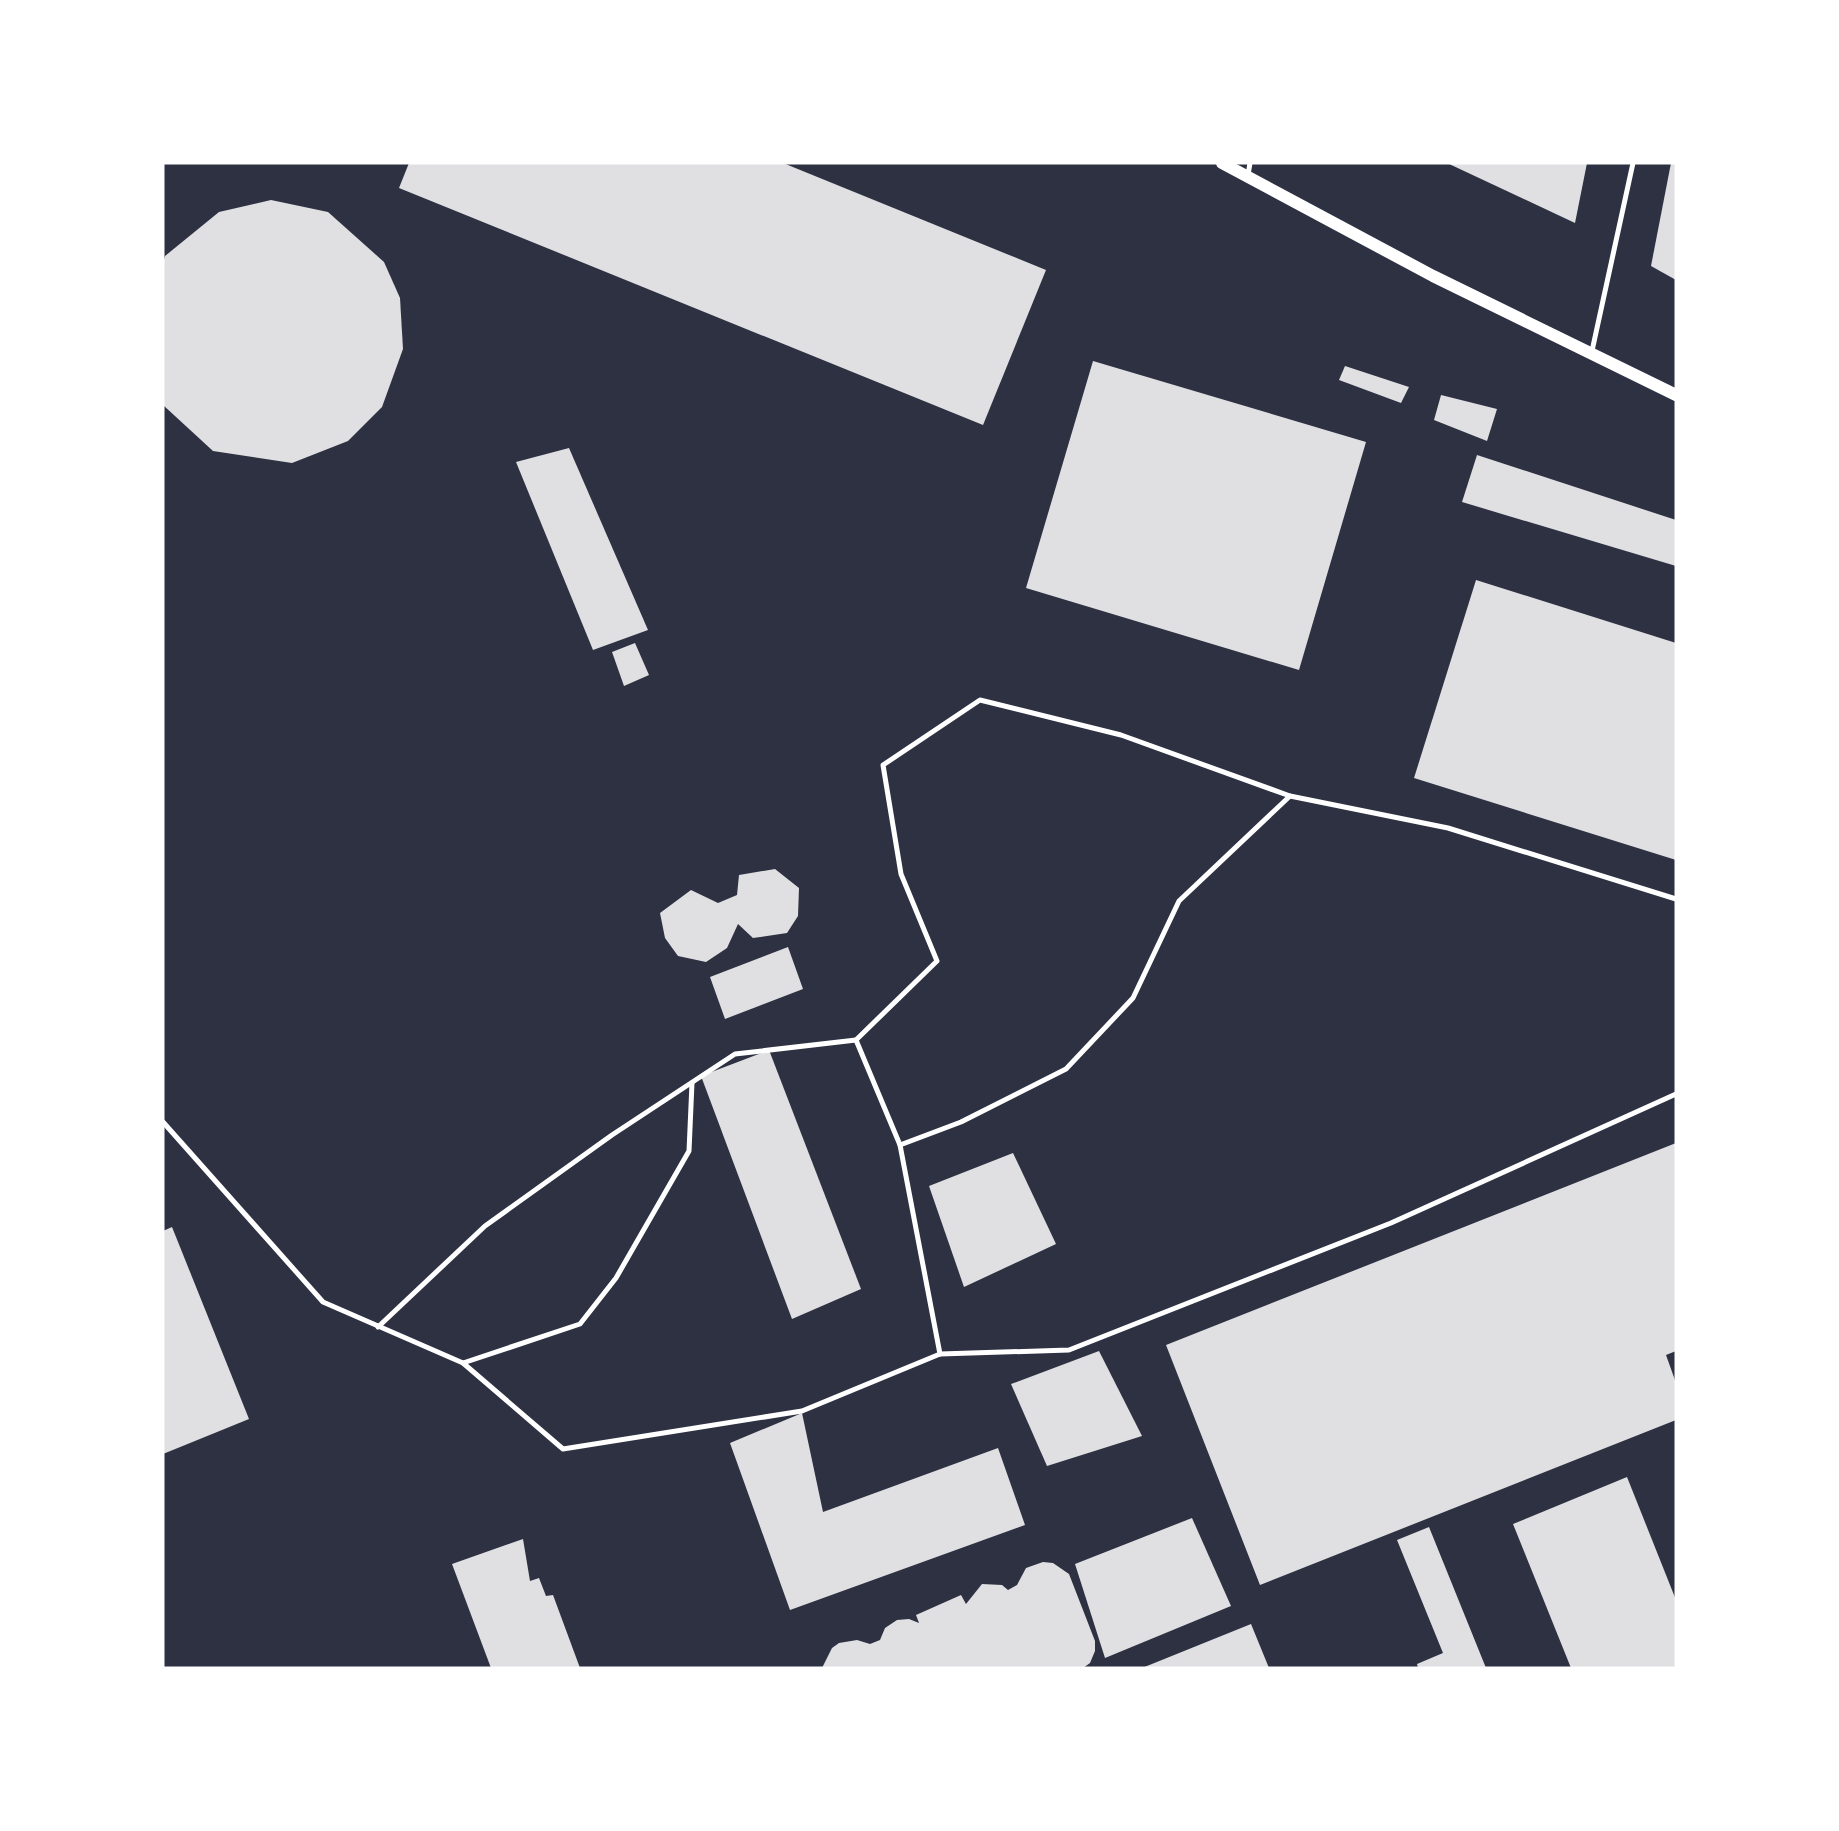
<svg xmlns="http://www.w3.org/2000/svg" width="1839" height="1831" viewBox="0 0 1839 1831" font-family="Inter,sans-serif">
<rect width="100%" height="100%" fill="#2d3142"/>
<g fill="#e0e0e3">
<path d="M 409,163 L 783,163 L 1046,270 L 983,425 L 399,188 Z"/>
<path d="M 1447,163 L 1587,163 L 1575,223 Z"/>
<path d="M 1671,163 L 1676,163 L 1676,280 L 1651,266 Z"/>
<path d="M 271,200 L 328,212 L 384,262 L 400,298 L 403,349 L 382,407 L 348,441 L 292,463 L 213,451 L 163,405 L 163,263 L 165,256 L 219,212 Z"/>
<path d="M 1093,361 L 1366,442 L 1299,670 L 1026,588 Z"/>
<path d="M 1345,366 L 1409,387 L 1401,403 L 1339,380 Z"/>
<path d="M 1441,395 L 1497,409 L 1487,441 L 1434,420 Z"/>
<path d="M 569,448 L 648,630 L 593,650 L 516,462 Z"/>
<path d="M 1477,455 L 1676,520 L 1676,566 L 1462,502 Z"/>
<path d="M 1476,580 L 1676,643 L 1676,860 L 1414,778 Z"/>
<path d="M 635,643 L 649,675 L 624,686 L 612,652 Z"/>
<path d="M 775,869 L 799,888 L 798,916 L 787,933 L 753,938 L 738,924 L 727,948 L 706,962 L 678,956 L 665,938 L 660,913 L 691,890 L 718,903 L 737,895 L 739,875 Z"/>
<path d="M 788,947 L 803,989 L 725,1019 L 710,977 Z"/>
<path d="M 769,1050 L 861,1289 L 792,1319 L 701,1076 Z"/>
<path d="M 1676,1143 L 1676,1351 L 1666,1355 L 1676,1383 L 1676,1420 L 1260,1585 L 1166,1345 Z"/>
<path d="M 1013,1153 L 1056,1244 L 964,1287 L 929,1186 Z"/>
<path d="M 172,1227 L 249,1419 L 163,1454 L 163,1231 Z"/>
<path d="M 1099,1351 L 1142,1436 L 1047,1466 L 1011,1384 Z"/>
<path d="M 802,1413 L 823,1512 L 998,1448 L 1025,1525 L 790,1610 L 730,1443 Z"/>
<path d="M 1627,1477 L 1676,1600 L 1676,1668 L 1571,1668 L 1513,1524 Z"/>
<path d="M 1192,1518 L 1231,1606 L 1105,1658 L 1075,1564 Z"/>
<path d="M 1429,1527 L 1486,1668 L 1418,1668 L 1417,1664 L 1443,1653 L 1397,1540 Z"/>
<path d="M 523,1539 L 530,1581 L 539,1578 L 546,1596 L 553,1595 L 580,1668 L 491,1668 L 452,1564 Z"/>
<path d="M 1043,1562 L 1053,1563 L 1069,1574 L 1095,1641 L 1095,1651 L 1090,1663 L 1083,1668 L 822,1668 L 832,1648 L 839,1643 L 857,1640 L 870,1644 L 880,1640 L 885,1628 L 897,1620 L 909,1619 L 919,1623 L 916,1615 L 961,1595 L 966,1604 L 982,1584 L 1002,1585 L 1008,1590 L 1017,1585 L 1026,1568 Z"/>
<path d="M 1251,1624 L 1269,1668 L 1142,1668 Z"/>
</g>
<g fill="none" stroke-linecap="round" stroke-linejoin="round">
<g stroke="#fff" stroke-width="5">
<path d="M 1248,175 L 1250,163"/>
<path d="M 1592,351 L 1633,163"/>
<path d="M 163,1122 L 323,1302 L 463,1363 L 563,1449 L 802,1411 L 940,1354 L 1069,1350 L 1391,1223 L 1676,1094"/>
<path d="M 900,1145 L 856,1040 L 937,961 L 901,874 L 883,765 L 980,700 L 1121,735 L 1290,796"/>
<path d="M 378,1327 L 485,1226 L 612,1135 L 735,1054 L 856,1040"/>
<path d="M 940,1354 L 900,1145 L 961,1122 L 1066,1069 L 1133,998 L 1179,901 L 1290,796 L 1448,828 L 1676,899"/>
<path d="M 463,1363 L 580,1324 L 616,1278 L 689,1151 L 692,1083"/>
</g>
<path stroke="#fff" stroke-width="12" d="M 1222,163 L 1433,276 L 1676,395"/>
</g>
<rect width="1839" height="1831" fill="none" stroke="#ffffff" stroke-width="329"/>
</svg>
